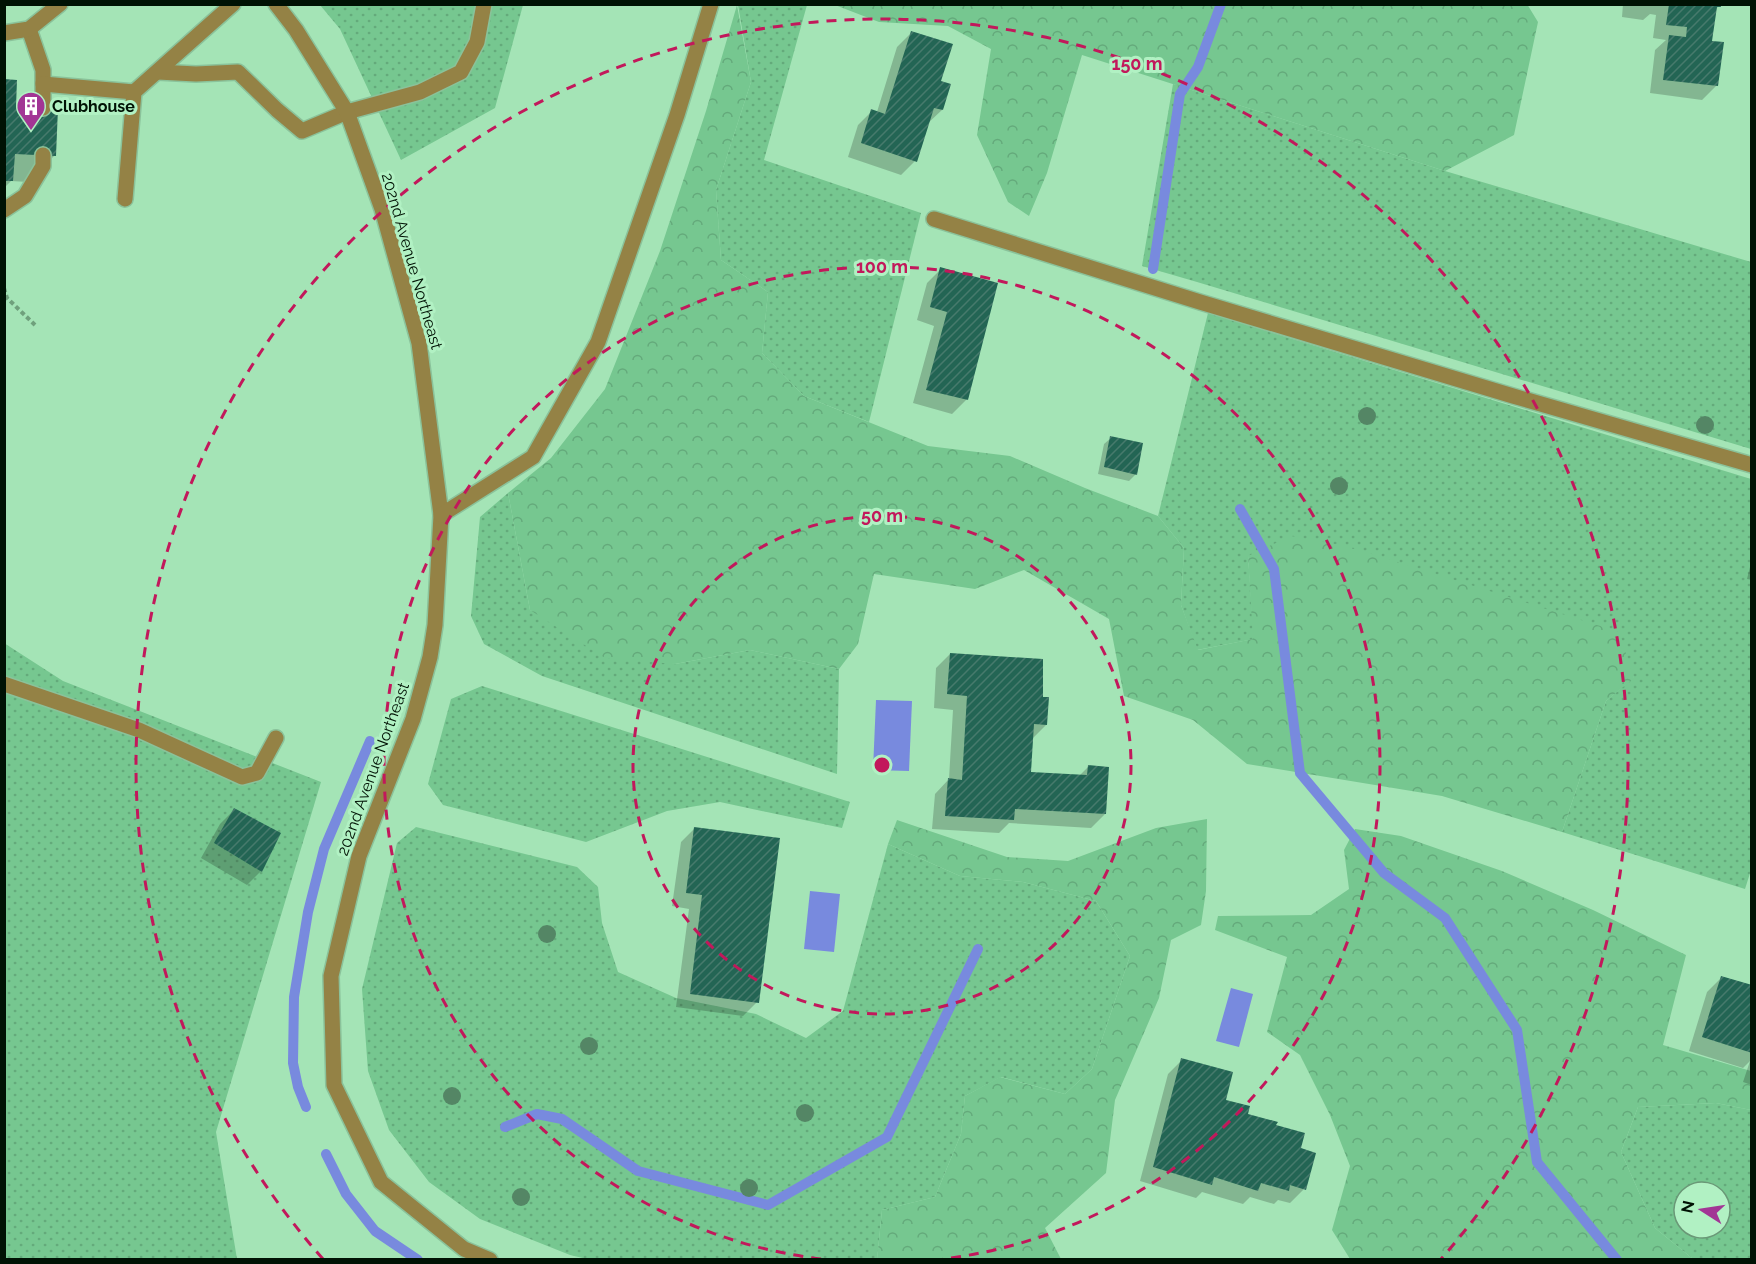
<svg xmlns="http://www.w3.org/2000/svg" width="1756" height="1264" viewBox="0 0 1756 1264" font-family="Raleway,sans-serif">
<defs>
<pattern id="grass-dots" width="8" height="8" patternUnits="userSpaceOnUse" patternTransform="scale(1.5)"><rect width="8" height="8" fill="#76c790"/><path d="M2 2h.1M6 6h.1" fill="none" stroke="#64aa7b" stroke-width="1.8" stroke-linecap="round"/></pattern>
<pattern id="forest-crowns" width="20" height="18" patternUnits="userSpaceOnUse" patternTransform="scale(1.5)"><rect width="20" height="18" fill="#76c790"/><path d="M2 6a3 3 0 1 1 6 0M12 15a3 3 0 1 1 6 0" fill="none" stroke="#64aa7b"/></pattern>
<pattern id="building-hatch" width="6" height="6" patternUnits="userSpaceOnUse" patternTransform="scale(1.5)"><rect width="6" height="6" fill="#236554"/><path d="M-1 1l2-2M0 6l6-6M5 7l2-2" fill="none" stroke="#477a6c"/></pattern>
</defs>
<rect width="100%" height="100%" fill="#a4e4b6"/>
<g fill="url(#grass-dots)" fill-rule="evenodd">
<path d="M 320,5 L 523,5 L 495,108 L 401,160 L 340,29 Z"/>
<path d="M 738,5 L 807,5 L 764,160 L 921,213 L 869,422 L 804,396 L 762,353 L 768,292 L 721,260 L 716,190 L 751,82 Z"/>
<path d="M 1173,84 L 1445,171 L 1751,262 L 1751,449 L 1197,282 L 1142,266 Z"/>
<path d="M 1208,313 L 1751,479 L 1752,867 L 1745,889 L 1562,832 L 1606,701 L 1634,677 L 1248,556 L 1254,639 L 1197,650 L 1181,605 L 1184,548 L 1158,516 Z"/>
<path d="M 508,493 L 530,610 L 675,664 L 750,650 L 839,669 L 837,774 L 542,676 L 484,644 L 471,616 L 480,517 Z"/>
<path d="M 4,643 L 63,681 L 321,782 L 216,1132 L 237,1259 L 5,1259 Z"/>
<path d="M 482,686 L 850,802 L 842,828 L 720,802 L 667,811 L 586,842 L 443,805 L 428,784 L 451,699 Z"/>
<path d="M 416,827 L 577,867 L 598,887 L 602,923 L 618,972 L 676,998 L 756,1014 L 806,1038 L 843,1011 L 888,844 L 960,876 L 1023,882 L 1096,901 L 1130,956 L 1092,1069 L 1065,1094 L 1001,1077 L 965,1096 L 961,1134 L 935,1197 L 882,1210 L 877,1260 L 587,1259 L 570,1255 L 480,1219 L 429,1182 L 389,1130 L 368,1071 L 362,989 L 397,843 Z"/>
<path d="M 1716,1103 L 1751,1110 L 1751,1259 L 1693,1259 L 1655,1228 L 1621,1152 L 1638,1107 ZM 1684,1192 L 1720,1192 L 1720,1228 L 1684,1228 Z"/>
</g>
<g fill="url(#forest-crowns)">
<path d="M 1527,4 L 1538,22 L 1514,135 L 1445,171 L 1082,55 L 1047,173 L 1029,216 L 1008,202 L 977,135 L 991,49 L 948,26 L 879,22 L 835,5 Z"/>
<path d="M 737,5 L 751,82 L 716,190 L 721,260 L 768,292 L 762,353 L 804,396 L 928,446 L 1010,456 L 1085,488 L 1158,516 L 1184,548 L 1181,605 L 1198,650 L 1253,639 L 1248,556 L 1291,536 L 1350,547 L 1619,632 L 1634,678 L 1606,701 L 1562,832 L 1442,796 L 1247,764 L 1193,720 L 1124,696 L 1109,619 L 1024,570 L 975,589 L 874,574 L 858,644 L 839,669 L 750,650 L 675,664 L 605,658 L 530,610 L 508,493 L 551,458 L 605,389 L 660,251 L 706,111 Z"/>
<path d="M 1207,819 L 1206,891 L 1201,925 L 1171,940 L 1159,998 L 1115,1100 L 1106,1173 L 1045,1228 L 1061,1259 L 877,1259 L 882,1210 L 935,1197 L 961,1134 L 965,1096 L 1000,1077 L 1065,1094 L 1092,1069 L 1130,956 L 1096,901 L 1023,882 L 960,876 L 888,844 L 897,820 L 1007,857 L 1068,861 L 1156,828 Z"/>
<path d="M 1355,829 L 1401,836 L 1502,871 L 1593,910 L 1686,955 L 1663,1045 L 1751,1071 L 1751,1110 L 1716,1103 L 1638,1107 L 1621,1152 L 1655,1228 L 1693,1259 L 1350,1259 L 1332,1230 L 1350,1166 L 1330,1115 L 1300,1055 L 1267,1032 L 1287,957 L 1215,930 L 1218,916 L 1311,915 L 1349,889 L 1344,850 Z"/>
</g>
<g fill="#788ade">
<path d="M 876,700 L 912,701 L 909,771 L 873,770 Z"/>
<path d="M 810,891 L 840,894 L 834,952 L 804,949 Z"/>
<path d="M 1231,988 L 1253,994 L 1239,1047 L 1216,1041 Z"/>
</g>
<g fill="#0003">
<path d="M 1623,4 L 1720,4 L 1714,12 L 1710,42 L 1716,86 L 1702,100 L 1650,93 L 1655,50 L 1666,40 L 1653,38 L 1656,15 L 1650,14 L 1643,20 L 1622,17 Z"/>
<path d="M 911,33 L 939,82 L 942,110 L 927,124 L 915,161 L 901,175 L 848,157 L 858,125 L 872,111 L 877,112 L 897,47 Z"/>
<path d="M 4,81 L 15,108 L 55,155 L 28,182 L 11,181 L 4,188 Z"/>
<path d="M 941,269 L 997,284 L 966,400 L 952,414 L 913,403 L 934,326 L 917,320 L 927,283 Z"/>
<path d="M 1111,438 L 1136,474 L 1129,481 L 1098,474 L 1104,444 Z"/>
<path d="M 1752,559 L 1752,580 L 1747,579 Z"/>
<path d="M 950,654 L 1041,698 L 1046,725 L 1032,739 L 1030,773 L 1079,776 L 1088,767 L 1105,814 L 1091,828 L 1009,823 L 999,833 L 932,829 L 935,794 L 949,779 L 953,710 L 934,708 L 936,668 Z"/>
<path d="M 234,810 L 261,871 L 247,885 L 201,858 L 220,824 Z"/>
<path d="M 695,828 L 757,1002 L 743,1016 L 676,1007 L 689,909 L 672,906 L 681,842 Z"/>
<path d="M 1721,978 L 1752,987 L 1752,1085 L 1743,1082 L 1750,1061 L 1743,1068 L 1689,1051 L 1707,992 Z"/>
<path d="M 1182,1060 L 1224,1101 L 1246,1115 L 1274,1126 L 1299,1149 L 1304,1189 L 1290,1203 L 1278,1200 L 1274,1204 L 1250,1197 L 1243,1204 L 1202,1192 L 1196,1198 L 1140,1181 L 1168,1074 Z"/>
</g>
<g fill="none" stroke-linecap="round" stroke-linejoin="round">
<g stroke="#788ade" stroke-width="10">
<path d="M 1153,269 L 1180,94 L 1198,67 L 1221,4"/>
<path d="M 1240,509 L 1274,569 L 1300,773 L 1384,873 L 1445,918 L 1517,1030 L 1537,1162 L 1617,1260"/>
<path d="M 306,1107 L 298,1087 L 293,1063 L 294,997 L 308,912 L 324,849 L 370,741"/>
<path d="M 505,1127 L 537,1114 L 562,1119 L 638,1171 L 768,1205 L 887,1137 L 978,949"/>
<path d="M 326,1154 L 346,1194 L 375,1231 L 418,1260"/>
</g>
</g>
<g fill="url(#building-hatch)">
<path d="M 1669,4 L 1721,4 L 1721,7 L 1717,7 L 1712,41 L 1724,42 L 1718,86 L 1663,80 L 1669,35 L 1686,37 L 1687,27 L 1666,25 Z"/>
<path d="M 911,31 L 953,44 L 941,81 L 951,84 L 943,110 L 934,108 L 917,162 L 861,143 L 871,109 L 885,114 Z"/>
<path d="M 4,79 L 17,80 L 16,107 L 58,108 L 56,156 L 15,154 L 13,181 L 4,181 Z"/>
<path d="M 940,267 L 998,283 L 968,400 L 926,390 L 947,312 L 930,307 Z"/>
<path d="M 1110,436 L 1143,443 L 1137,475 L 1104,467 Z"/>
<path d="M 950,653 L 1043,659 L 1043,697 L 1049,697 L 1047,725 L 1034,724 L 1031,772 L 1087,775 L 1088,765 L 1109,767 L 1106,814 L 1015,809 L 1014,820 L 945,816 L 948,778 L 962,780 L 967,696 L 947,694 Z"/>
<path d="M 234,808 L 281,833 L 262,872 L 214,843 Z"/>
<path d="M 694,827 L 780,838 L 759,1003 L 690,994 L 702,895 L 686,893 Z"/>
<path d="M 1721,976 L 1752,985 L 1752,1053 L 1702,1037 Z"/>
<path d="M 1181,1058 L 1233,1072 L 1226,1100 L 1250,1106 L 1248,1114 L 1278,1122 L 1276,1125 L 1305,1133 L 1301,1148 L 1316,1153 L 1306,1190 L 1290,1185 L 1289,1191 L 1261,1183 L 1258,1191 L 1214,1177 L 1212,1185 L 1153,1167 Z"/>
</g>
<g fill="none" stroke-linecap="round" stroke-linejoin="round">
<g stroke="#8ac29a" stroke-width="18">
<g id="lane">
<path d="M 29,29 L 43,70 L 43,108"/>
<path d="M 4,33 L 29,29 L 60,4"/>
<path d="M 158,72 L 196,74 L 238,72 L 277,110 L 302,131 L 347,112 L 420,92 L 461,72 L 477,42 L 484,4"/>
<path d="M 43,84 L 134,92"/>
<path d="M 125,199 L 134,92 L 233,4"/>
<path d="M 4,210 L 25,196 L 43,166 L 43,155"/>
<path d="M 4,684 L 139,730 L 242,777 L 257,773 L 276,738"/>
</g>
</g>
<g stroke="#8ac29a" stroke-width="18">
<g id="street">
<path d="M 276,4 L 296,30 L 347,112 L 382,209 L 419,343 L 441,515 L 435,625 L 430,657 L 413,719 L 359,856 L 331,976 L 334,1085 L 381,1182 L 464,1249 L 490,1260"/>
<path d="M 934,219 L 1200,302 L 1513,396 L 1752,465"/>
<path d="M 441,515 L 533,457 L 598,342 L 677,115 L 711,4"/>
</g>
</g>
<path stroke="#6fa07c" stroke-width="4" stroke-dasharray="4.5 3" stroke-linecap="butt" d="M 4,288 L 7,298 L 35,325"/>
<use href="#lane" stroke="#948245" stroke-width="15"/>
<use href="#street" stroke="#948245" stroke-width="15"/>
</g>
<g fill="#548665">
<circle cx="1367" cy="416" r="9"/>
<circle cx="1705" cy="425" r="9"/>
<circle cx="1339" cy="486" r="9"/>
<circle cx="547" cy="934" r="9"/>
<circle cx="589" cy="1046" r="9"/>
<circle cx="452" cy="1096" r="9"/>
<circle cx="805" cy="1113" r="9"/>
<circle cx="749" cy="1188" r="9"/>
<circle cx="521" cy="1197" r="9"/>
</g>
<g fill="none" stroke="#c2185b" stroke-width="3" stroke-dasharray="10 8">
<circle cx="882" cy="765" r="249"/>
<path d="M821 1259A498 498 0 1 1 943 1259"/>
<path d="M323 1259A746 746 0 1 1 1441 1259"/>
</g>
<defs>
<g id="building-pin" transform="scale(1.5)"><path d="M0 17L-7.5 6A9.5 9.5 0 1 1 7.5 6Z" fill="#a23595" stroke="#b1f1c3"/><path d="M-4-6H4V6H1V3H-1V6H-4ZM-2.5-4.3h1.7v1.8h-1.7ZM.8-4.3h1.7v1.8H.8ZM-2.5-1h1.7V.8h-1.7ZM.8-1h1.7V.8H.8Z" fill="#fff"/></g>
</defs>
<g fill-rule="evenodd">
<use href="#building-pin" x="31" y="106"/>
</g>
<g text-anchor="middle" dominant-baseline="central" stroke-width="6" stroke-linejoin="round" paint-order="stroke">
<g font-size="16" font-weight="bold" fill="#001204" stroke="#b1f1c3" text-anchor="start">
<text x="52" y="106">Clubhouse</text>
</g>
<g font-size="16" fill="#001204" stroke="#b1f1c3">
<text transform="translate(412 261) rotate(74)">202nd Avenue Northeast</text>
<text transform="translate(373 769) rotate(-70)">202nd Avenue Northeast</text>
</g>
</g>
<circle cx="882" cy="765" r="9" fill="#c2185b" stroke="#b1f1c3" stroke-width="3"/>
<g font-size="18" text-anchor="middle" font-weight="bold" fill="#c2185b" stroke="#b1f1c3" stroke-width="6" stroke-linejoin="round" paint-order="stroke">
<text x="1137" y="70">150 m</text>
<text x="882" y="273">100 m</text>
<text x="882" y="522">50 m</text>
</g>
<rect width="1756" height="1264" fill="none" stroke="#001204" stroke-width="12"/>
<g transform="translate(1702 1210) rotate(282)"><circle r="28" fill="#b1f1c3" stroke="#6a9877" stroke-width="1.5"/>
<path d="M0-4.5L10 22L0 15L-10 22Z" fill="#a23595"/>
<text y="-9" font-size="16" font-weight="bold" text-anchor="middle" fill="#001204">N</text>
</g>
</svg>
